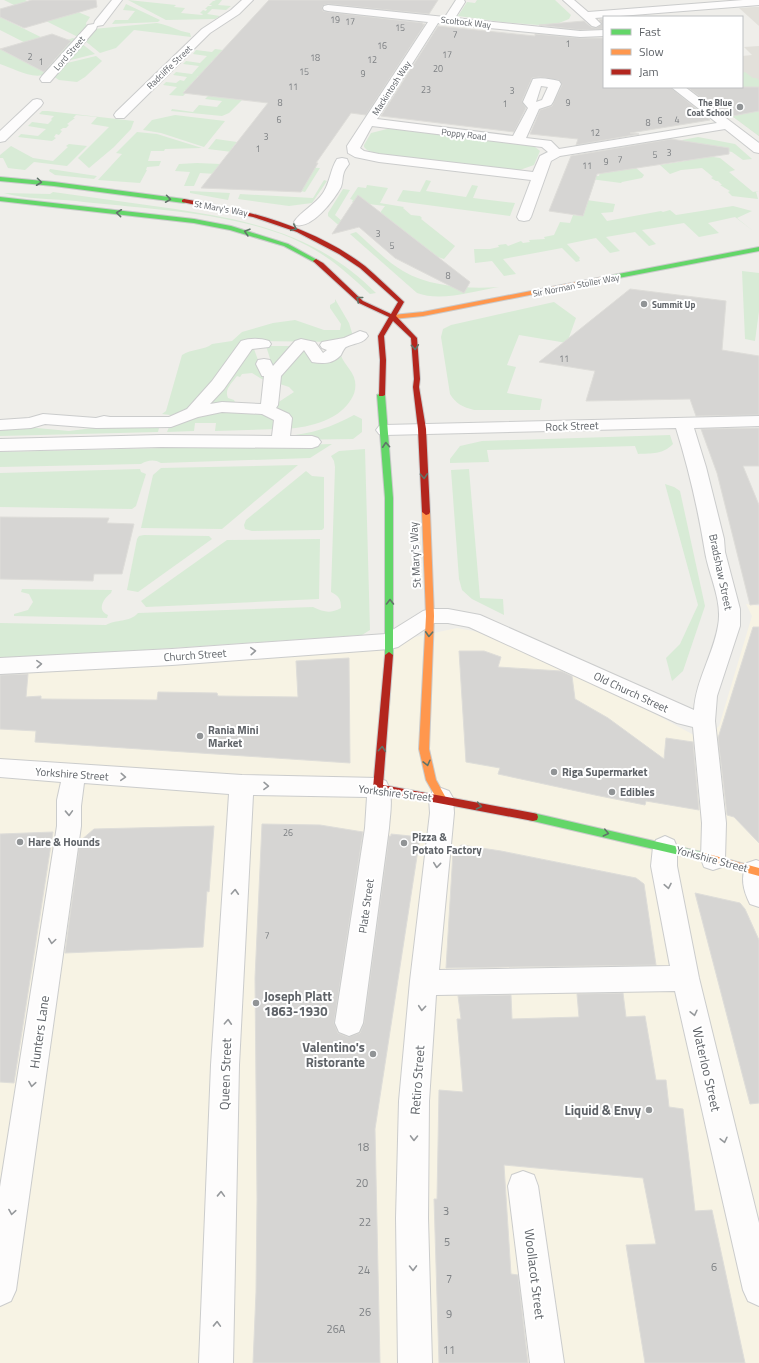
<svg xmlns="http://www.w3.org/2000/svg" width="759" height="1363" viewBox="0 0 759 1363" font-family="'Titillium Web',sans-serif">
<rect width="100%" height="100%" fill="#efeeea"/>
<path fill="#f7f3e4" d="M 746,604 L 759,606 L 759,1363 L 0,1363 L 0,668 L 355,650 L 457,628 L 489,634 L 572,669 L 703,740 L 719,726 L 752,616 Z"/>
<g fill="#e2e0da">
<path d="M 759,7 L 759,26 L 739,8 L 754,7 Z"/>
<path d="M 759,46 L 759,136 L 693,87 L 742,87 L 742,56 L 752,55 L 744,47 Z"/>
</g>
<g fill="#d8ebd6">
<path d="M 4,0 L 25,0 L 39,6 L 78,12 L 90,17 L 86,23 L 87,27 L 78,37 Z"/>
<path d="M 128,0 L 176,5 L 174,7 L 185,8 L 181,13 L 202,15 L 203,14 L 200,13 L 203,10 L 206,11 L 207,9 L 205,9 L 208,6 L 211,6 L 212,5 L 209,5 L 213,1 L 216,1 L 214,0 L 222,0 L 218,5 L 231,6 L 226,10 L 212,9 L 207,14 L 220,16 L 215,19 L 166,20 Z"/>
<path d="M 477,0 L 555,0 L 571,15 L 569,19 L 554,25 L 538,25 L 502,22 L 458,16 L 467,2 L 475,3 Z"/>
<path d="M 126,4 L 160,20 L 158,22 L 112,24 L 115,20 L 128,20 L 135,11 L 123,10 Z"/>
<path d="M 0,17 L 55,44 L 73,38 L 77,40 L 59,60 L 0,30 Z"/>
<path d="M 157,23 C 170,25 177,31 190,33 L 191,37 L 134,30 L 116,48 L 100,53 L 84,40 L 93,29 Z"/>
<path d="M 81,43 L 95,54 L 67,61 Z"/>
<path d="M 0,49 L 35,67 L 53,61 L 57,63 C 54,67 50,72 46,74 C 32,80 13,68 0,64 Z"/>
<path d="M 215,49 L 223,50 L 221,52 L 224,52 L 221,55 L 218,55 L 216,57 L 219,57 L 211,62 L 211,66 L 208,66 L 206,68 L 209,68 L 206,71 L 203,71 L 201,77 L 198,76 L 196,79 L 199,79 L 196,82 L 193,82 L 191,84 L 193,91 L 185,90 L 183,93 L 186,93 L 183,96 L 169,95 L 177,87 L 163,85 L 166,82 L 176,83 L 180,80 L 184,81 L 187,77 L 173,75 L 176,72 L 192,74 L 199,66 L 183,64 L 186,61 L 200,63 L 207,56 L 193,54 L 196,50 L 212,52 Z"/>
<path d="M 96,56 L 102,61 L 85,77 L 77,82 L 59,80 L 53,76 L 63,64 Z"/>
<path d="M 745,72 L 753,78 L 756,78 L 759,80 L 759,92 L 742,87 L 742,73 Z"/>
<path d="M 693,87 L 711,87 L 747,113 L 759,111 L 759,136 Z"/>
<path d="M 210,94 L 242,100 L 229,113 L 222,116 L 171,111 L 172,109 L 193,112 L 199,105 L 217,107 L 222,101 L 205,99 Z"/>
<path d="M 42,111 L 48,111 L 134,121 L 131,129 L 114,147 L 89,168 L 78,158 L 109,127 L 91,124 L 97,117 L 76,115 L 73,118 L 75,118 L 67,124 L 69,125 L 66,128 L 63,128 L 60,130 L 62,131 L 59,135 L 56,134 L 54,137 L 56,138 L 52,141 L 18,137 L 21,134 L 38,136 L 46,129 L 28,126 L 32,122 L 48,124 L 52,120 L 51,119 L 54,116 L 39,114 Z"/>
<path d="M 175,115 L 225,121 L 204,147 L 161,133 L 143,130 L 152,120 Z"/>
<path d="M 391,128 L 528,145 L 534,146 L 540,151 L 534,165 L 517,171 L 377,154 L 367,150 L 364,147 L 364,145 L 371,133 Z"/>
<path d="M 137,132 L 157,134 L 202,148 L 165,149 L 164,151 L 151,151 L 148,161 L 161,161 L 159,166 L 147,167 L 146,170 L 147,170 L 140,183 L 98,180 L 122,154 L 116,153 Z"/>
<path d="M 698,137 L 735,144 L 752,159 L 743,160 L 732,152 L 687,144 L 682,140 Z"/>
<path d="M 216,139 L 237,142 L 232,148 L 260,152 L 257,155 L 208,149 Z"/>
<path d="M 69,144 L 87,146 L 67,166 L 34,162 L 25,170 L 8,168 L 3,158 L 0,158 L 0,155 L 11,146 L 33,158 L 53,161 L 68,147 L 66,146 Z"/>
<path d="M 701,155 L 720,158 L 735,170 L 729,172 L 753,192 L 759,191 L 756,192 L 758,199 L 732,196 L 728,192 L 730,191 L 720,185 L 722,185 L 718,181 L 716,181 L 711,178 L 713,177 L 702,168 L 681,170 L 670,174 L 660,165 L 685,161 Z"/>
<path d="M 197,163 L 320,168 L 305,192 L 232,175 L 200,173 L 194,186 L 184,186 L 190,172 L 175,171 L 179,164 Z"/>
<path d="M 635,167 L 644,175 L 642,178 L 622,182 L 621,183 L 575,177 L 577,173 L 599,176 L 600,171 Z"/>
<path d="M 50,169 L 97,176 L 94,179 L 55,175 L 49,171 Z"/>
<path d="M 324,180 L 327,181 L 312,203 L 289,206 L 238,199 L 240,194 L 313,198 Z"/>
<path d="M 426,180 L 431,181 L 426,191 L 466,197 L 472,185 L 478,186 L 473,198 L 515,203 L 510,216 L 397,201 L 403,190 L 420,192 Z"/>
<path d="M 367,185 L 388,188 L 380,203 L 404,207 L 403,208 L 411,215 L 420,216 L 422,218 L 421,219 L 455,246 L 444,259 L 428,254 L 427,250 L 393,222 L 368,229 L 385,206 L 352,202 L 353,200 L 350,199 L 358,187 L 366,188 Z"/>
<path d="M 343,189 L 350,190 L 335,215 L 351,229 L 344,230 L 328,216 L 328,213 Z"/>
<path d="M 190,191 L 230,193 L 228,200 L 190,193 Z"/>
<path d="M 53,192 C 89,197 125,202 161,207 C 244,219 314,231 376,293 L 370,294 C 355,280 340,266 323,255 C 260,212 151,210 76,201 C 55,199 24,199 4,193 L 50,194 Z"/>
<path d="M 558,196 L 615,204 L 613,212 L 601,213 L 607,221 L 661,211 L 663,212 L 670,210 L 676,215 L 733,206 L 752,211 L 737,218 L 753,231 L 735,217 L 708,223 L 719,233 L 699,237 L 684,223 L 642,230 L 656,244 L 649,246 L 635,232 L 606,237 L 620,251 L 610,253 L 596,238 L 567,244 L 580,258 L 579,259 L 580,261 L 576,262 L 562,248 L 503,259 L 516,274 L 504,276 L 492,261 L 475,263 L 474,249 L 490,249 L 499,247 L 498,245 L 506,244 L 508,246 L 521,241 L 523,243 L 530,242 L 529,240 L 545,239 L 544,237 L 554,235 L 560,222 L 570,223 L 573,215 L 581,216 Z"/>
<path d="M 356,232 C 371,245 386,261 403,271 C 430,287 468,289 499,287 C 474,291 441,302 417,293 L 350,234 Z"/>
<path d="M 742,271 L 759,273 L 759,311 L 755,341 L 745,339 Z"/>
<path d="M 335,299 L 349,323 L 353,336 L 341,342 L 242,341 L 215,383 L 186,412 L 171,417 L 170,415 L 162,414 L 166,411 L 182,355 C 191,349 205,350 212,344 L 232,341 L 242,332 L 273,323 L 295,320 L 324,330 L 340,330 L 341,324 L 330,308 L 330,305 L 335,302 Z"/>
<path d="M 554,302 L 576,318 L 567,343 L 519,335 L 507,365 L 516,367 L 507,393 L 542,399 L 540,410 L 474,410 C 463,407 456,404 450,394 L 441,337 L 443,329 L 451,325 Z"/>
<path d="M 266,346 L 295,346 L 273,368 Z"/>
<path d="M 252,349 L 254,349 L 262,371 L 266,374 L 265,381 L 252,373 L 242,374 L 240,377 L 237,376 C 232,383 224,389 228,398 L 234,400 L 237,406 L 203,410 Z"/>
<path d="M 305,349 L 312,358 L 340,351 C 341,363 353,369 355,381 C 356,386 355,392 353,396 C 341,420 311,427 286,429 L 271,407 L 294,392 L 289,387 L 277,383 L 278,375 L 286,371 Z"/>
<path d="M 220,408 L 278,415 L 277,429 L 215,431 L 216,423 L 195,423 L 194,431 L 167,432 L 169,427 Z"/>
<path d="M 354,415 L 362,419 L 362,432 L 353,439 L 286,440 L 286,436 C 311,434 332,427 354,415 Z"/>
<path d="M 109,426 L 157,427 L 159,428 L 158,432 L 0,436 L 0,427 L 26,427 L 69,431 Z"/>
<path d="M 670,435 L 673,444 C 662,455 652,453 638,454 L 635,446 L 487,450 L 489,462 L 450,463 L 450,459 L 460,446 L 482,441 Z"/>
<path d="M 332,444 L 310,458 L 161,463 C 155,459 147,460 141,464 L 0,467 L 0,452 Z"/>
<path d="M 365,449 L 370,630 L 362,635 L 0,660 L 0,623 L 106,625 C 116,619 129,623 138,613 L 313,607 C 324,612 330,614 341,608 C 341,599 339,596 331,592 L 335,467 L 334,461 L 331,456 L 339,451 Z"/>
<path d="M 298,465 L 222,529 L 141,528 L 153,475 L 161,468 Z"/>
<path d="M 140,469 L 141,472 L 146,474 L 136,506 L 132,509 L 0,507 L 0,473 Z"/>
<path d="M 469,469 L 480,598 L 503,599 L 504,615 L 472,599 L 462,590 L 459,579 L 451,470 Z"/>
<path d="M 306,471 L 312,476 L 324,477 L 324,528 L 322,530 L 252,531 L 245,529 L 244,525 L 246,520 Z"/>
<path d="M 665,484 L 674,487 L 680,491 L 705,606 L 683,671 L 672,681 L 666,658 L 680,644 L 698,605 Z"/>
<path d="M 144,535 L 209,536 L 212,539 L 138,592 L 127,590 L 137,539 L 139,536 Z"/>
<path d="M 320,539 L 319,599 L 146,607 L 141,601 L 227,540 Z"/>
<path d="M 22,589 L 112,590 L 111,593 C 104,598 96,610 108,615 L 107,618 L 14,616 L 14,614 L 28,610 L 33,602 L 29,594 L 21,592 Z"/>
</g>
<g fill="#d6d5d3" stroke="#deddd9">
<path d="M 32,0 L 96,0 L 97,7 L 24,28 L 0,17 L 0,9 Z"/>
<path d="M 269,0 L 438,0 L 429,14 L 328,4 L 324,5 L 322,7 L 323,11 L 328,12 L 423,23 L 422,24 L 425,24 L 366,115 L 351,113 L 316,163 L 318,163 L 301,192 L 201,188 L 268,103 L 183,93 Z"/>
<path d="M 604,19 L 604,29 L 580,30 L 539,25 L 584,21 L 591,27 L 596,28 L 602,24 L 599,20 Z"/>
<path d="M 438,26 L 535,36 L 535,34 L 580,38 L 604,38 L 604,87 L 670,87 L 710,120 L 630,133 L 639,134 L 576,145 L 578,139 L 530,134 L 540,110 L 552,106 L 562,85 L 559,80 L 539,77 L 532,78 L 522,101 L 526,108 L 514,132 L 381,116 Z"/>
<path d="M 52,34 L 71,41 L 44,72 L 0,49 Z"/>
<path d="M 687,87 L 759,87 L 759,111 L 727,117 Z"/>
<path d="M 671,139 L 729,148 L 729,154 L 597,174 L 583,216 L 549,211 L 571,156 Z"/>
<path d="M 358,195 L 470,282 L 464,293 L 395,258 L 359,227 L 332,234 Z"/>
<path d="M 630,289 L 726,301 L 722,350 L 759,356 L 759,415 L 696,416 L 690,399 L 586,401 L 595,371 L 539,362 Z"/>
<path d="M 759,428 L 759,466 L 743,466 L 759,505 L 759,604 L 750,605 L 717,473 L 701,429 Z"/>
<path d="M 0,517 L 109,518 L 107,523 L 134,524 L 122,574 L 94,574 L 93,581 L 0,579 Z"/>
<path d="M 753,627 L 759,627 L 759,843 L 734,817 L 727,815 L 718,738 Z"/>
<path d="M 459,651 L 484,651 L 501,657 L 498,667 L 561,671 L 572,676 L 575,699 L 608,718 L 664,759 L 666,738 L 693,742 L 699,810 L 646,801 L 645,805 L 595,795 L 498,774 L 500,768 L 466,762 Z"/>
<path d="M 349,658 L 350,763 L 35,742 L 36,731 L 0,729 L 0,675 L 28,674 L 26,697 L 41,696 L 41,699 L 157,700 L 158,692 L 217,693 L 218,696 L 298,697 L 296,661 Z"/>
<path d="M 262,824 L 320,825 L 363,832 L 334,1023 L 338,1033 L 348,1037 L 360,1033 L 364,1023 L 389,836 L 391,836 L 391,834 L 420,837 L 375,1129 L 380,1363 L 253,1363 L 256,1292 L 257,1199 L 255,978 Z"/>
<path d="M 214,826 L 209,892 L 207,891 L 203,947 L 65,953 L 80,841 L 94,829 Z"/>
<path d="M 53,832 L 14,1083 L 0,1082 L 0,834 Z"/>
<path d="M 461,845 L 501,851 L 636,878 L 644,884 L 656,965 L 446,968 L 453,852 Z"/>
<path d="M 695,893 L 740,903 L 745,909 L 759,940 L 759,1103 L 750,1104 Z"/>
<path d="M 623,993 L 626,1017 L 645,1016 L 656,1080 L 666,1080 L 669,1107 L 683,1109 L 695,1211 L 712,1210 L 745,1363 L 645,1363 L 626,1245 L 656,1244 L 643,1178 L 504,1165 L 511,1274 L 518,1275 L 528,1363 L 439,1363 L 434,1199 L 437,1199 L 439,1090 L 463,1092 L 457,1019 L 461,1019 L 458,996 L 511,995 L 512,1019 L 579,1017 L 577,994 Z"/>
</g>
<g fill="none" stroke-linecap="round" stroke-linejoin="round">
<g stroke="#cbcccc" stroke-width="2">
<g id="street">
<path d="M 112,0 L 122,0 L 103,25 L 97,26 L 96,29 L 50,82 L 42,82 L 40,79 L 42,76 L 88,25 L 94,24 L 95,21 Z"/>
<path d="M 242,0 L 253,0 L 239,14 L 210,33 L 124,118 L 116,118 L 114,115 L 116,112 L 202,29 L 231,10 Z"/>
<path d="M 456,0 L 464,0 L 465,2 L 455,18 L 580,31 L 604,30 L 604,36 L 580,37 L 438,23 L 377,119 L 513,136 L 528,108 L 523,102 L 533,79 C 541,77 551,79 559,81 L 561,84 L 553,102 L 551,105 L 539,109 L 526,138 L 551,141 L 559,149 L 717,123 L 671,87 L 685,87 L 759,143 L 759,153 L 754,152 L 725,129 L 560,156 L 551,161 L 531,217 L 529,220 L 524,221 L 519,220 L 517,217 L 531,180 L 379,162 L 355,157 L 348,153 L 347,146 L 428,22 L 328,11 L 324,10 L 323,8 L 324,6 L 328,5 L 445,17 ZM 541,86 L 548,87 L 542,100 L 536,102 ZM 372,126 L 542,147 L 548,152 L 540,156 L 533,172 L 379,154 L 364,151 L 360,148 Z"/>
<path d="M 563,0 L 574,0 L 588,12 L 743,0 L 759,0 L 759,5 L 595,18 L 601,24 L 596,27 L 592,26 Z"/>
<path d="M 37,99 L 41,100 L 43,103 L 41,106 L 5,141 L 0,142 L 0,131 L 33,100 Z"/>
<path d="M 342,158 L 347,159 L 349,164 C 347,167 345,169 344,172 C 342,177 343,182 341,187 C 334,200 312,229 296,225 L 294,222 C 301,211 315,205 323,193 C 330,183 330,170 337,159 Z"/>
<path d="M 360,331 L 366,333 L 368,336 C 363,344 354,343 346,347 C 344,348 342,353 341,355 C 333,364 323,364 312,362 L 304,350 L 281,376 L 278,405 L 276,408 L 289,414 L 292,418 L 290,436 L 312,436 L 318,438 L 321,442 L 318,446 L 312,448 L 161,447 L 0,451 L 0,439 L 161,435 L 272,436 L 274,420 L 262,414 L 222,412 L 198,417 L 171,427 L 96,428 L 45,424 L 31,428 L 0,430 L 0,420 L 29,418 L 43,414 L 96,418 L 104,416 L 110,417 L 169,417 L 187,409 L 212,381 L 241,341 C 250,338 260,338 269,341 L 271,344 L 269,347 L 252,349 L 224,389 L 210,404 L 222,402 L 261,404 L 264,376 L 262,376 L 256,364 L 258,360 L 264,359 L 270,360 L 273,366 L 295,341 L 301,339 L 315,342 L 323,353 L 327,350 L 322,348 L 320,345 L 322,342 L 344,338 Z"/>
<path d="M 759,416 L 759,426 L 694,428 L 706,467 L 724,539 L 725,552 L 740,609 L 740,626 L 717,696 L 715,721 L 726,823 L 725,859 L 722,867 L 713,870 L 704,867 L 701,859 L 702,823 L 693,727 L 677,723 L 469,627 L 448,623 L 434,623 L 398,647 L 390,649 L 172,665 L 0,674 L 0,658 L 172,649 L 386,634 L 423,611 L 430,609 L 448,609 L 480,615 L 694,710 C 696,680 713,655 718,626 C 723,601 709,576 705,552 C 698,509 689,470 676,428 L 385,435 L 379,434 L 376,430 L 379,426 L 385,425 Z"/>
<path d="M 0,759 L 242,775 L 378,778 L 386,781 C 394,795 390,813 389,828 L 363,1023 L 359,1032 L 349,1036 L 339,1032 L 335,1023 L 365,828 L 367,797 L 253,795 L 239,1065 L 233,1363 L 199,1363 L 211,1065 L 229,794 L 84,783 L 81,806 L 81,826 L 16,1290 L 11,1301 L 0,1306 L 0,1187 L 57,826 L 57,800 L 61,782 L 0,777 Z"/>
<path d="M 441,788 L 449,791 L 453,798 L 454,813 L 439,970 L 670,966 L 651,866 L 653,847 L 656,840 L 665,836 L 674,840 L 677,847 L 677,866 L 699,978 L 759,1223 L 759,1306 L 748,1301 L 743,1290 L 675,991 L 436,995 L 429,1101 L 428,1218 L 432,1363 L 398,1363 L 396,1218 L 399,1101 L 410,981 L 430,813 L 429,798 L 433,791 Z"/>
<path d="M 756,860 L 759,861 L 759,907 L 750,904 C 743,890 740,877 747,863 Z"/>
<path d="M 523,1171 L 534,1175 L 538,1186 L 564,1363 L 530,1363 L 508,1186 L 512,1175 Z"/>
</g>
</g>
<g stroke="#cacacb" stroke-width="2">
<g id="fast">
<path d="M 0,177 L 54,182 L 184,199 L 187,201 L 184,203 L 54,186 L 0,181 Z"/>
<path d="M 0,197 L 194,219 L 231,226 L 288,244 L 319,261 L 314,262 L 284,246 L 230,230 L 194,223 L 0,201 Z"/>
<path d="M 759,247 L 759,251 L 608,280 L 605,278 L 608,276 Z"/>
<path d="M 381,393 L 385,395 L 393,498 L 393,655 L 389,658 L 385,655 L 385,498 L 377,395 Z"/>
<path d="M 533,813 L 701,852 L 705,853 L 706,856 L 705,859 L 701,860 L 533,821 L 529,820 L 528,817 L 529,814 Z"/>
</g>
</g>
<g stroke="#cacacb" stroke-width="2">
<g id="slow">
<path d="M 608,276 L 611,278 L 610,279 L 423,316 L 393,319 L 390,317 L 393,315 L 423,312 Z"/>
<path d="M 426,509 L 430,512 L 434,616 L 429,749 L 436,780 L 446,798 L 444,801 L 441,802 L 438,801 L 426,780 L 419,749 L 426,616 L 422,512 Z"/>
<path d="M 701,852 L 759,868 L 759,876 L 697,859 L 696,856 L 697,853 Z"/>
</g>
</g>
<g stroke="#cacacb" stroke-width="2">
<g id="jam">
<path d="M 184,199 C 248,210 312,226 365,266 C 378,277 390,289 403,301 L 404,302 L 396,316 L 417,338 L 420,379 L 419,387 L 426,429 L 430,512 L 429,514 L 426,515 L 422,512 L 418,429 L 413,387 L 414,379 L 411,338 L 393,321 L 384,336 L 386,360 L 385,395 L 383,396 L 379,396 L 380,360 L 378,336 L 389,317 L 359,303 L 313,261 L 316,259 L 323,263 L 363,301 L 391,314 L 398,302 L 360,268 L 339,254 L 297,232 L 253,217 L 182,202 L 182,200 Z"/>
<path d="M 389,652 L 393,655 L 383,785 L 533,813 L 537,814 L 538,817 L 537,820 L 533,821 L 375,791 L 373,788 L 385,655 Z"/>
</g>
</g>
<use href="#street" fill="#fdfcfc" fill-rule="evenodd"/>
<use href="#fast" fill="#63d668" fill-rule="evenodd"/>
<use href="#slow" fill="#ff974d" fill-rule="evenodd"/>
<use href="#jam" fill="#b3261e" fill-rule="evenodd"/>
</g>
<defs><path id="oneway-chevron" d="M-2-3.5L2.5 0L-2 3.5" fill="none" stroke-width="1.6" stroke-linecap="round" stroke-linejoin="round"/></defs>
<g stroke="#607468">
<use href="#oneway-chevron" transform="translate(39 182) rotate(7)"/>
<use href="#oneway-chevron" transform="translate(168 199) rotate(8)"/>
<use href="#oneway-chevron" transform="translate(119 213) rotate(-174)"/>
<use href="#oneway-chevron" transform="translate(294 228) rotate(25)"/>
<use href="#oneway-chevron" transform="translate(247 232) rotate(-164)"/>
<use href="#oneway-chevron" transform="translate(359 299) rotate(-141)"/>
<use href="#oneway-chevron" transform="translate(415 347) rotate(86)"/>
<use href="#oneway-chevron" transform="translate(386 445) rotate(-94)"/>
<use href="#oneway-chevron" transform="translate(424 476) rotate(87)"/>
<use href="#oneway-chevron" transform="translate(390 602) rotate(-90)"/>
<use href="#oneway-chevron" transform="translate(429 634) rotate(93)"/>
<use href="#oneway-chevron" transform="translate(382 749) rotate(-85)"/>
<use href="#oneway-chevron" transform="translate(427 763) rotate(76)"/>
<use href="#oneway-chevron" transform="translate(479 806) rotate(11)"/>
<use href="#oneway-chevron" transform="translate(606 833) rotate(13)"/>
</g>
<g stroke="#96999c">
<use href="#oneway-chevron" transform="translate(253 651) rotate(-4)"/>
<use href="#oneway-chevron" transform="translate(39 664) rotate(-3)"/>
<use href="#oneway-chevron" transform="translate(123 777) rotate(4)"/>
<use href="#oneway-chevron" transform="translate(266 786) rotate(1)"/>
<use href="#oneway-chevron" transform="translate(69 813) rotate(88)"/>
<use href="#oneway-chevron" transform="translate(437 865) rotate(96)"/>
<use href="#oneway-chevron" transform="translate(668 886) rotate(79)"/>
<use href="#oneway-chevron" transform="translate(235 892) rotate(-87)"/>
<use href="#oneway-chevron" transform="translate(52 941) rotate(98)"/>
<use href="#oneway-chevron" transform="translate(422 1008) rotate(95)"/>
<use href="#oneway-chevron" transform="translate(694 1013) rotate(77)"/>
<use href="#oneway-chevron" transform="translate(228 1022) rotate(-87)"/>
<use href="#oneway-chevron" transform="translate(32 1084) rotate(99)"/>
<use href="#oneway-chevron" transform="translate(414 1138) rotate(91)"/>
<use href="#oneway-chevron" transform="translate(724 1140) rotate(77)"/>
<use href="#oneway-chevron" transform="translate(221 1194) rotate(-88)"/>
<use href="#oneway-chevron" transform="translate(12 1212) rotate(99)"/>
<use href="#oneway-chevron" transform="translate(413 1268) rotate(89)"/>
<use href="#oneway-chevron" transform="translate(217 1324) rotate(-88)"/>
</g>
<g fill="#919496" stroke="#fff" stroke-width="1.5">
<circle cx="740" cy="107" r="4"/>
<circle cx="644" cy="304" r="4"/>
<circle cx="200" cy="736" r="4"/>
<circle cx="554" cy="772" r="4"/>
<circle cx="612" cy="792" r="4"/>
<circle cx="20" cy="842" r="4"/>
<circle cx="404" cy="843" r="4"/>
<circle cx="256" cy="1003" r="4"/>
<circle cx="373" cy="1054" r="4"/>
<circle cx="649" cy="1110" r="4"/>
</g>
<g text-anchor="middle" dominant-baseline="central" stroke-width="4" stroke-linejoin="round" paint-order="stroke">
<g font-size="9" fill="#7e8184">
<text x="335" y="19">19</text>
<text x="350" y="21">17</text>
<text x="400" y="27">15</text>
<text x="455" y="34">7</text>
<text x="568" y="43">1</text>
<text x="382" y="45">16</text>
<text x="447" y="54">17</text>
<text x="30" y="56">2</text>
<text x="315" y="57">18</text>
<text x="372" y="59">12</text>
<text x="41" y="61">1</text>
<text x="438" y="68">20</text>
<text x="304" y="71">15</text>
<text x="363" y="73">9</text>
<text x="293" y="86">11</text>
<text x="426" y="89">23</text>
<text x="512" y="90">3</text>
<text x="280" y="102">8</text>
<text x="568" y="102">9</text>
<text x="505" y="103">1</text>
<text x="279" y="119">6</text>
<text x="677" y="119">4</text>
<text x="660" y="120">6</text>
<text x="648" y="122">8</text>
<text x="595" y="132">12</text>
<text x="266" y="136">3</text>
<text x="258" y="148">1</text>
<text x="669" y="152">3</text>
<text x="655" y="154">5</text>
<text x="620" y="159">7</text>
<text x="606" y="161">9</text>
<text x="587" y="165">11</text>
<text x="378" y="233">3</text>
<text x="392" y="245">5</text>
<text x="448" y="275">8</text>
<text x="564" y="358">11</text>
<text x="288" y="832">26</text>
<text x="267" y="935">7</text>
</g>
<g font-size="9" fill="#5f6368" stroke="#fff">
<text transform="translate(466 22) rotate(6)">Scoltock Way</text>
<text transform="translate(69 53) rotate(-49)">Lord Street</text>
<text transform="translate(169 67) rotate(-44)">Radcliffe Street</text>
<text transform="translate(391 88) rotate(-57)">Mackintosh Way</text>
<text transform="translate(464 134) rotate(7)">Poppy Road</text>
<text transform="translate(221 208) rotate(10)">St Mary's Way</text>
<text transform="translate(576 285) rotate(-11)">Sir Norman Stoller Way</text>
</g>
<g font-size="9" font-weight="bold" fill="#5f6368" stroke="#fff" text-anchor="end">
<text x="732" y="102">The Blue<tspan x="732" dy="10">Coat School</tspan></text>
<text x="652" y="304" text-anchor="start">Summit Up</text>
</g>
<g font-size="11" fill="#5f6368" stroke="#fff">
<text transform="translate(572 426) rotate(-2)">Rock Street</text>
<text transform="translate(415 555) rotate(-93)">St Mary's Way</text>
<text transform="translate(721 572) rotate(78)">Bradshaw Street</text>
<text transform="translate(195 655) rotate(-4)">Church Street</text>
<text transform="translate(631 692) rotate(25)">Old Church Street</text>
<text transform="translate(72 774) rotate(4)">Yorkshire Street</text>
<text transform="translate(395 793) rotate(7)">Yorkshire Street</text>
<text transform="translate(712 859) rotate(15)">Yorkshire Street</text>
<text transform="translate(366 906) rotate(-82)">Plate Street</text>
</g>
<g font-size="11" font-weight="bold" fill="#5f6368" stroke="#fff" text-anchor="start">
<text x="208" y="730">Rania Mini<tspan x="208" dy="13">Market</tspan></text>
<text x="562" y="772">Riga Supermarket</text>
<text x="620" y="792">Edibles</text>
<text x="412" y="837">Pizza &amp;<tspan x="412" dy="13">Potato Factory</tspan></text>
<text x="28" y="842">Hare &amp; Hounds</text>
</g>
<g font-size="11" fill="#7e8184">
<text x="363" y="1147">18</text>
<text x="362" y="1183">20</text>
<text x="446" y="1211">3</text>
<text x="365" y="1222">22</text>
<text x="447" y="1242">5</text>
<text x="714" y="1267">6</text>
<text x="364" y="1270">24</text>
<text x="449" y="1279">7</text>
<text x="365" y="1312">26</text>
<text x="449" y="1314">9</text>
<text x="336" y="1329">26A</text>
<text x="449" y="1350">11</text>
</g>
<g font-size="13" font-weight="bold" fill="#5f6368" stroke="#fff" text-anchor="end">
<text x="264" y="996" text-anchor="start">Joseph Platt<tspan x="264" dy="15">1863-1930</tspan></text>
<text x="365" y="1047">Valentino's<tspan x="365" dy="15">Ristorante</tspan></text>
<text x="641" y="1110">Liquid &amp; Envy</text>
</g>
<g font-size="13" fill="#5f6368" stroke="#fff">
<text transform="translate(39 1032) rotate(-82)">Hunters Lane</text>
<text transform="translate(707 1069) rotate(77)">Waterloo Street</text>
<text transform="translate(225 1074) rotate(-88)">Queen Street</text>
<text transform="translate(417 1080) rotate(-86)">Retiro Street</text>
<text transform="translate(535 1274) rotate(83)">Woollacot Street</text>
</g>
</g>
<rect x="603" y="16" width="140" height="72" fill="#ffffff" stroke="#bfc1c3"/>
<rect x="611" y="29" width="20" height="6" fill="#63d668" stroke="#bfc1c3"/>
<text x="639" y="36" font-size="12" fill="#5f6368">Fast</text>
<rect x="611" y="49" width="20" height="6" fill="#ff974d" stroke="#bfc1c3"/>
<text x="639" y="56" font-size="12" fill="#5f6368">Slow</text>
<rect x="611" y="69" width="20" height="6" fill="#b3261e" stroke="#bfc1c3"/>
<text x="639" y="76" font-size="12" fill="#5f6368">Jam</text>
</svg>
